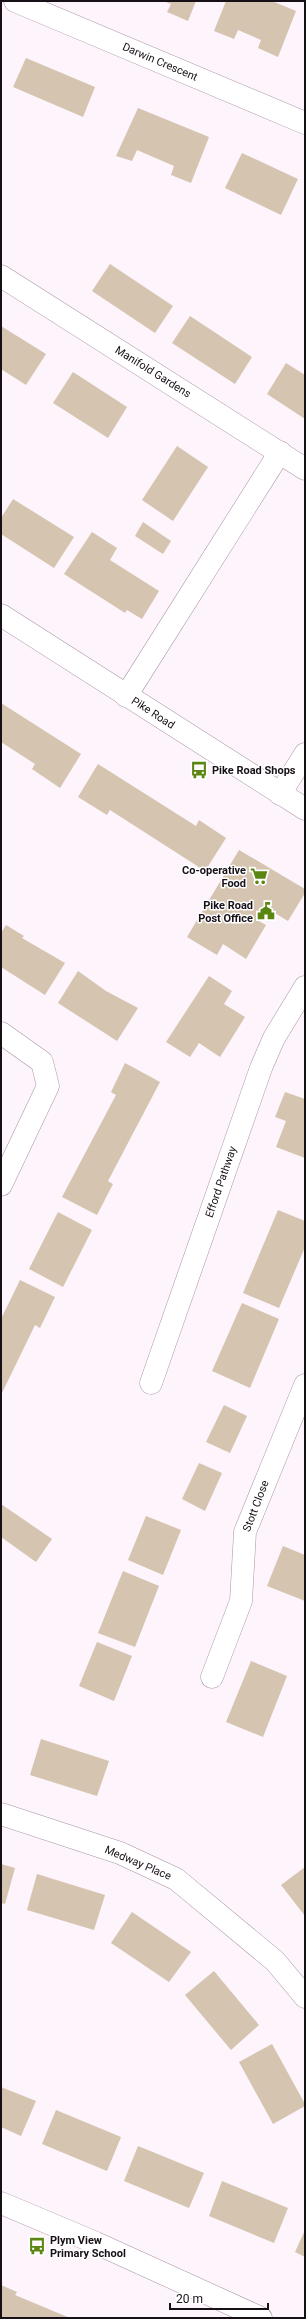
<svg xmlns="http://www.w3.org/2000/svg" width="306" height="2319" viewBox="0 0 306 2319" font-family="Roboto,sans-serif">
<rect width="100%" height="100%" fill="#fdf4fc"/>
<g fill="#d5c4af">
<path d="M 163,1 L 196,1 L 188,21 L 167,12 L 171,4 Z"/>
<path d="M 226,1 L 272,1 L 296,11 L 278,57 L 258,48 L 261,40 L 238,30 L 234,39 L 214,31 Z"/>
<path d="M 26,58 L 95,87 L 83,117 L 13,87 Z"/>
<path d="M 138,108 L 209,137 L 191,183 L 171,175 L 174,166 L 137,150 L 132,161 L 116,156 Z"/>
<path d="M 242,153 L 298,179 L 281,215 L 225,188 Z"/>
<path d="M 110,264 L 173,306 L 155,333 L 92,291 Z"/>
<path d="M 190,316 L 252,357 L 235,384 L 172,343 Z"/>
<path d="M 1,326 L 46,354 L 26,385 L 1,369 Z"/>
<path d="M 286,363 L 305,375 L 305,419 L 267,394 Z"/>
<path d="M 73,372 L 127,407 L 108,438 L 53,403 Z"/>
<path d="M 177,446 L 208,467 L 173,521 L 142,500 Z"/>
<path d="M 13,499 L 74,537 L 54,568 L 1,534 L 1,518 Z"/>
<path d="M 143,522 L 171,541 L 163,554 L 135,536 Z"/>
<path d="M 92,532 L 117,548 L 110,560 L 159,591 L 142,619 L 127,610 L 125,613 L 64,574 Z"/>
<path d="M 1,703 L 81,754 L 60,788 L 32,769 L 35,764 L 1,742 Z"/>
<path d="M 98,764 L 196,826 L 199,820 L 226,838 L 205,871 L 110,810 L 107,815 L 78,797 Z"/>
<path d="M 239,850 L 305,889 L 305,893 L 288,921 L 265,907 L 257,920 L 266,925 L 246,959 L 223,944 L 217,955 L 187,937 Z"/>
<path d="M 6,925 L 24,936 L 22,938 L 65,963 L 45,995 L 1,967 L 1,933 Z"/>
<path d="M 78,971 L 106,991 L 138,1008 L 117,1041 L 58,1003 Z"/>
<path d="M 209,976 L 232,991 L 224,1004 L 245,1017 L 220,1057 L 199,1043 L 190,1057 L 166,1042 Z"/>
<path d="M 125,1063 L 160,1082 L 108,1181 L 113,1184 L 97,1215 L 62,1197 L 116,1095 L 111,1092 Z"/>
<path d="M 285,1092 L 305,1099 L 305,1158 L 276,1147 L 286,1121 L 275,1117 Z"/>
<path d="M 278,1210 L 305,1221 L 305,1247 L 279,1308 L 243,1293 Z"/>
<path d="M 58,1212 L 92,1230 L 63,1287 L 29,1269 Z"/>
<path d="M 20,1280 L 55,1297 L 40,1328 L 35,1325 L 1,1395 L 1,1319 Z"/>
<path d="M 242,1303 L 279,1319 L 250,1388 L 212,1371 Z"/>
<path d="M 224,1405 L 247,1416 L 230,1453 L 206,1442 Z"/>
<path d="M 199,1463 L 222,1473 L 205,1511 L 182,1499 Z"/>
<path d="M 1,1504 L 52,1539 L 36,1562 L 1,1537 Z"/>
<path d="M 146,1516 L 181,1530 L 163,1575 L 128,1560 Z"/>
<path d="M 283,1546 L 305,1555 L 305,1601 L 267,1586 Z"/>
<path d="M 123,1571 L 159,1586 L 135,1647 L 98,1633 Z"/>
<path d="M 97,1642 L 132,1656 L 114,1701 L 79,1686 Z"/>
<path d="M 251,1661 L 287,1676 L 263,1737 L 226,1722 Z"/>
<path d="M 41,1739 L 109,1761 L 97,1796 L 30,1775 Z"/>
<path d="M 1,1864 L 15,1868 L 5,1904 L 1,1903 Z"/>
<path d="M 305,1867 L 305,1916 L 281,1885 Z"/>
<path d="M 37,1874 L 105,1895 L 94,1930 L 27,1910 Z"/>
<path d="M 132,1912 L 191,1952 L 169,1982 L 111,1943 Z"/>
<path d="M 214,1971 L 259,2025 L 231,2050 L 185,1995 Z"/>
<path d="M 272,2044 L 305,2104 L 305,2106 L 273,2124 L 239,2062 Z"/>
<path d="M 1,2087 L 36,2101 L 21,2136 L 1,2127 Z"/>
<path d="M 56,2110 L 121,2137 L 107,2171 L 42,2144 Z"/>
<path d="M 138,2146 L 204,2173 L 189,2208 L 124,2181 Z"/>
<path d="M 222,2181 L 288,2208 L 274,2243 L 209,2216 Z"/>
<path d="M 305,2230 L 305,2257 L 295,2252 Z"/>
<path d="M 1,2285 L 17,2292 L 15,2295 L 70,2318 L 1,2318 Z"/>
</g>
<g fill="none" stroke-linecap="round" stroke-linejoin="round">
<g stroke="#a894a6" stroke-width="23">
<g id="minor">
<path d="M 15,1 L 305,123"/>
<path d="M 1,276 L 305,469"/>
<path d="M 1,615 L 305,809"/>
<path d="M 126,696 L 280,452"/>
<path d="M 280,794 L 305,754"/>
<path d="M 1,1033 L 42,1062 L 48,1086 L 1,1185"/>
<path d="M 151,1383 L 261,1068 L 274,1038 L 305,987"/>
<path d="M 212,1677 L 241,1601 L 245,1532 L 305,1385"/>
<path d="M 1,1814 L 120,1853 L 176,1879 L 275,1961 L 305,1997"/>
<path d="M 1,2203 L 96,2243 L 261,2318"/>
</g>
</g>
<use href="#minor" stroke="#fff" stroke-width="22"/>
</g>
<defs>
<g id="bus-bare" transform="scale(1.38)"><path d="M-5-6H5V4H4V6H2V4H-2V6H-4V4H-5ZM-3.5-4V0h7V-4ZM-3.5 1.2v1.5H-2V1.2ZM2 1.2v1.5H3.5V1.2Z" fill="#5b8611" stroke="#fff" stroke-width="2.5" paint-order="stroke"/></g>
<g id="supermarket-bare" transform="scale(1.38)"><path d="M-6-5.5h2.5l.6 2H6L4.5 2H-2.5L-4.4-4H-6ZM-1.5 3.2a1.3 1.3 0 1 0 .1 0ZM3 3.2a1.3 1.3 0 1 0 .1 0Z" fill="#5b8611" stroke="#fff" stroke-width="2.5" paint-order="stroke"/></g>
<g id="civic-bare" transform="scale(1.38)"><path d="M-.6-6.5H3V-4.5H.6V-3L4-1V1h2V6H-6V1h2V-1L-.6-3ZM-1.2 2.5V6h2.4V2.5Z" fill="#5b8611" stroke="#fff" stroke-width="2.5" paint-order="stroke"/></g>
</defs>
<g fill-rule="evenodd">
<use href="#bus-bare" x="199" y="770"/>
<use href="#supermarket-bare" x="259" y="876"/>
<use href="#civic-bare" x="266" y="911"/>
<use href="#bus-bare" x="37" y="2246"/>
</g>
<g text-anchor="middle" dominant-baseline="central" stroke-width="3" stroke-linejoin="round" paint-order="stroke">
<g font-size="11" fill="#171017" stroke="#fff">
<text transform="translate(160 62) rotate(23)">Darwin Crescent</text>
<text transform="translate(153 372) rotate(32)">Manifold Gardens</text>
<text transform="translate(153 713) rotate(33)">Pike Road</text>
<text transform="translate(221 1182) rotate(-71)">Efford Pathway</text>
<text transform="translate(256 1506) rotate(-69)">Stott Close</text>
<text transform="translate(138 1863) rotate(23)">Medway Place</text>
</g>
<g font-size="11" font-weight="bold" fill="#171017" stroke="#fff" text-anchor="start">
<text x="212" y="770">Pike Road Shops</text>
<text x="246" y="870" text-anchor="end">Co-operative<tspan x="246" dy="13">Food</tspan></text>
<text x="253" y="905" text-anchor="end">Pike Road<tspan x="253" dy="13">Post Office</tspan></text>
<text x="50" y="2240">Plym View<tspan x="50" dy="13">Primary School</tspan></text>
</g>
</g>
<rect width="306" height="2319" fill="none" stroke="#171017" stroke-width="4"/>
<path d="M170 2303v6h98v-6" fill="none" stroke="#171017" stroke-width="2"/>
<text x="176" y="2303" font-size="12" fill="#171017" stroke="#ffffff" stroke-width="3" paint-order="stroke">20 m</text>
</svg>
